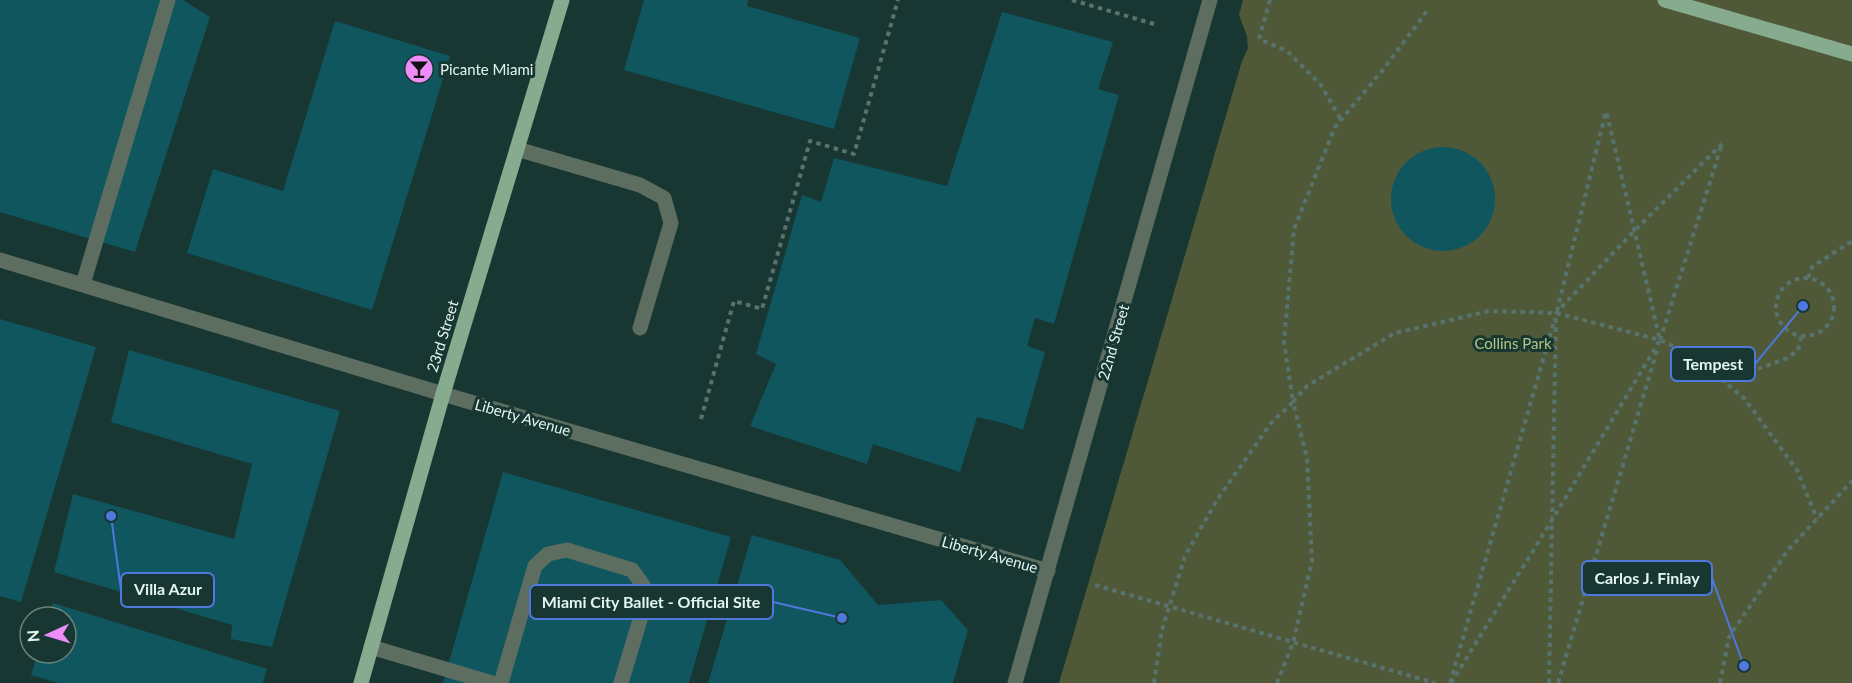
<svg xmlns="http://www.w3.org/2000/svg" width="1852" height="683" viewBox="0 0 1852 683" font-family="Lato,sans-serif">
<rect width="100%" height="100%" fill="#183732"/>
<path fill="#4f5938" d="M 1243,0 L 1852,0 L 1852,683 L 1059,683 L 1242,61 L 1248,48 L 1247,36 L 1239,15 Z"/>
<g fill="#10565f">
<path d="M 0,0 L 183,0 L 210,17 L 135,252 L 0,212 Z"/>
<path d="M 644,0 L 748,0 L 747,6 L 860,38 L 834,129 L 624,70 Z"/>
<path d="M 1002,12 L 1113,42 L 1098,89 L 1119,95 L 1054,324 L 1035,318 L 1027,346 L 1045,352 L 1023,430 L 1003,423 L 977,417 L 960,472 L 873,444 L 867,464 L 750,426 L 776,364 L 756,354 L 802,195 L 821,202 L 834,158 L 947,186 Z"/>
<path d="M 335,21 L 450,56 L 372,310 L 187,253 L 213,169 L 283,191 Z"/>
<circle cx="1443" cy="199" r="52"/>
<path d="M 0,319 L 96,347 L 21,602 L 0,596 Z"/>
<path d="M 129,350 L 340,411 L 272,647 L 231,639 L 232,625 L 54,572 L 73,494 L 234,539 L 252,464 L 111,422 Z"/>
<path d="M 503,472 L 731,537 L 689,683 L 443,683 Z"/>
<path d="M 752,535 L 840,560 L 878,605 L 941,600 L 968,630 L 953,683 L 708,683 Z"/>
<path d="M 53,603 L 267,669 L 263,683 L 58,683 L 31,675 L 38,653 L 66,653 L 66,617 L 48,617 Z"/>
</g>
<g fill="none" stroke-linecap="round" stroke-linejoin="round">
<g stroke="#58736e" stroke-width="4" stroke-dasharray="4.5 4.5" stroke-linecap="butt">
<path d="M 1072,0 L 1154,24"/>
<path d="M 1270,0 L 1259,39 L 1287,51 L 1321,85 L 1341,120"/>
<path d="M 1808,278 L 1812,267 L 1852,241"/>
<circle cx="1805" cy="307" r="29"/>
<path d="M 1557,311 L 1606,111"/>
<path d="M 1660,340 L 1721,147"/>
<path d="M 1724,381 L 1788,358 L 1798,350 L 1802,335"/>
<path d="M 701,419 L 734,301 L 762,309 L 810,141 L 854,154 L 898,0"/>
<path d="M 1095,585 L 1435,683"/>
<path d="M 1154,683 L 1162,630 L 1185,556 L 1217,500 L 1271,423 L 1293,402 L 1284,342 L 1294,229 L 1335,127 L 1382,71 L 1427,11"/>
<path d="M 1277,683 L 1293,643 L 1312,561 L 1307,458 L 1293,402 L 1307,386 L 1395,333 L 1489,311 L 1556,313 L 1660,340 L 1682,350 L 1723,381 L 1744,398 L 1797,470 L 1817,519"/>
<path d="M 1450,683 L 1555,318"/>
<path d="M 1451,683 L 1552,520 L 1660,340 L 1606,110"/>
<path d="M 1549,683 L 1556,313 L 1634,231 L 1722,144"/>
<path d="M 1558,683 L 1658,347"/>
<path d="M 1720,683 L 1729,637 L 1788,550 L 1852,481"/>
</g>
<g stroke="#5d6e61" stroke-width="15">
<path d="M 517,149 L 640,185 L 664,198 L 671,223 L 640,328"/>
<path d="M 0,260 L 443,394 L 1048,571"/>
<path d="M 83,284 L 168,0"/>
<path d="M 371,647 L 492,683"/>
<path d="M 501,683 L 535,566 L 548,554 L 567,550 L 632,570 L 643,585 L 645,603 L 621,683"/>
<path d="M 1015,683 L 1210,0"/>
</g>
<g stroke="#87ab8f" stroke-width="15">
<path d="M 1665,0 L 1852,54"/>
<path d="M 361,683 L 443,394 L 562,0"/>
</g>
</g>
<defs>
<g id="bar-disc" transform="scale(1.5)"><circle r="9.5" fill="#ee8cf8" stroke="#183732"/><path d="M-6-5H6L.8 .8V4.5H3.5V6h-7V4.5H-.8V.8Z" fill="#111"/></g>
</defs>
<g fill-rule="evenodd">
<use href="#bar-disc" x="419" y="69"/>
</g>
<g text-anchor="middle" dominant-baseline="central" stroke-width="6" stroke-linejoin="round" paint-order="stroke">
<g font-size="15" fill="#e3f5f1" stroke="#183732" text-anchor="start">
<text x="440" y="69">Picante Miami</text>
</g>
<g font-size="15" fill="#e3f5f1" stroke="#183732">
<text transform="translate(442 336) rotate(-73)">23rd Street</text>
<text transform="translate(1113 342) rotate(-74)">22nd Street</text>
<text transform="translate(523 417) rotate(16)">Liberty Avenue</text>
<text transform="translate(990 554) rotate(16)">Liberty Avenue</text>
</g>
<g font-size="15" fill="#b2c882" stroke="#183732">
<text x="1513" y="343">Collins Park</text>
</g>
</g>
<path fill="none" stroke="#4e78de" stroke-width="2" d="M1803 306L1755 364M1744 666L1712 578M111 516L121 590M842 618L773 602"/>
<g fill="#4e78de" stroke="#183732" stroke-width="2">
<circle cx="1803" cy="306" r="6"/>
<circle cx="1744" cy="666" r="6"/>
<circle cx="111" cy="516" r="6"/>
<circle cx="842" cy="618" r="6"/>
</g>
<g fill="#183732" stroke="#4e78de" stroke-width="2">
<rect x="1671" y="347" width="84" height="34" rx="6"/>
<rect x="1582" y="561" width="130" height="34" rx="6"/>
<rect x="121" y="573" width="93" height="34" rx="6"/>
<rect x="530" y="585" width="243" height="34" rx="6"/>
</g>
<g font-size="16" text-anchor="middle" font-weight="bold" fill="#e3f5f1">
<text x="1713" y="370">Tempest</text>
<text x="1647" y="584">Carlos J. Finlay</text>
<text x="168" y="595">Villa Azur</text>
<text x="651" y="608">Miami City Ballet - Official Site</text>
</g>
<g transform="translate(48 635) rotate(266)"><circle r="28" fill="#183732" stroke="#69837e" stroke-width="1.5"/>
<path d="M0-4.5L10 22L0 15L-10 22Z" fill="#ee8cf8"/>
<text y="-9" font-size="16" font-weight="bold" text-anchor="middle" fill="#e3f5f1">N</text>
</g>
</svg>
